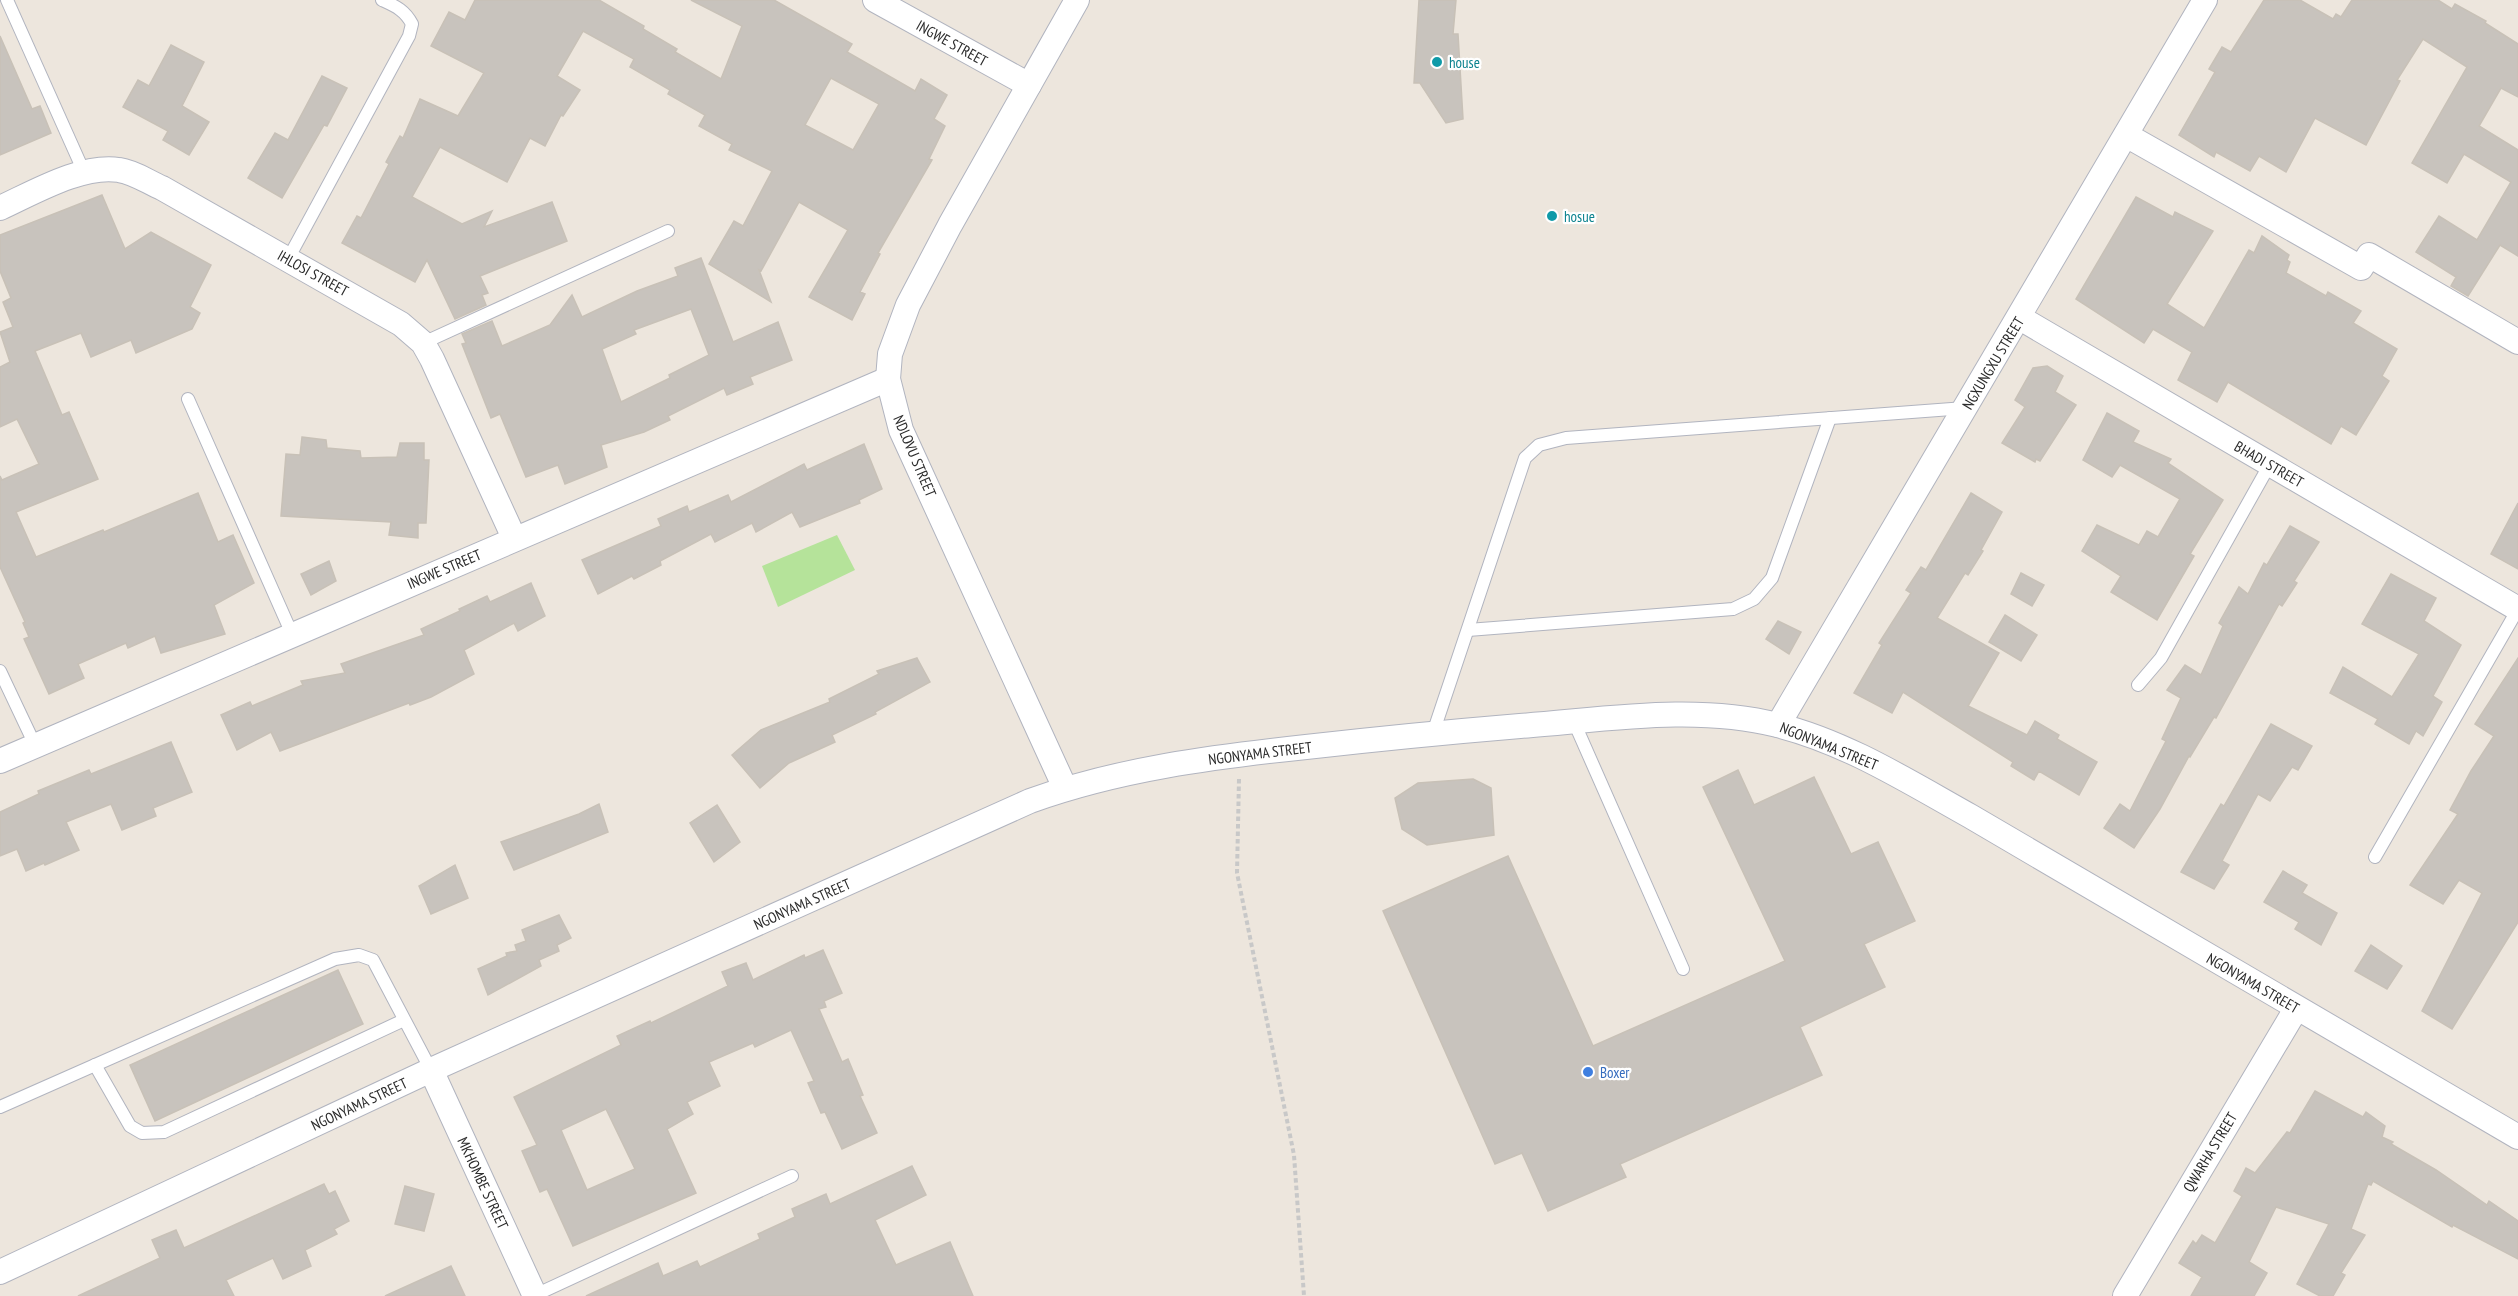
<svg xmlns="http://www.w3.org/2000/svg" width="2518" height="1296" viewBox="0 0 2518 1296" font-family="'PT Sans Narrow',sans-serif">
<rect width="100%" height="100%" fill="#ede6dd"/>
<path fill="#b5e39a" d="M 837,535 L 855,570 L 778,607 L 762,566 Z"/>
<g fill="#c8c3bd" stroke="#c8c1b7" stroke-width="1.5" fill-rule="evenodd">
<path d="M 475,0 L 599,0 L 644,26 L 643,29 L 677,49 L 675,52 L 721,79 L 742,26 L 691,0 L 774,0 L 852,44 L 847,52 L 915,91 L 921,79 L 947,95 L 934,119 L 945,126 L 929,159 L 932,160 L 878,253 L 880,254 L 860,292 L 865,294 L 852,320 L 809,297 L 848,230 L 799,202 L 761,271 L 759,270 L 771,302 L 709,264 L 734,221 L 743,226 L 772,171 L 729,150 L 732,144 L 699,126 L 705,115 L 668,94 L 670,90 L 630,67 L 634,59 L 583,31 L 557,76 L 580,90 L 563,116 L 561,115 L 545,146 L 530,138 L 507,182 L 440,147 L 412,197 L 462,224 L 492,211 L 484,227 L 552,202 L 567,241 L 480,276 L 488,293 L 482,295 L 486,305 L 455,319 L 427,260 L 415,282 L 342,243 L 357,216 L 361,218 L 389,164 L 386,162 L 400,136 L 403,138 L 420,99 L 458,116 L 484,73 L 431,46 L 449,12 L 465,20 ZM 831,78 L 879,104 L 853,150 L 805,125 Z"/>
<path d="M 1419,0 L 1456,0 L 1453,34 L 1458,34 L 1463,119 L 1446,123 L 1420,83 L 1414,83 Z"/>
<path d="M 2264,0 L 2300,0 L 2333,19 L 2336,14 L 2341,17 L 2352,0 L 2438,0 L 2452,9 L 2455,4 L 2486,21 L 2485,23 L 2518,44 L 2518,97 L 2501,88 L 2479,126 L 2518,150 L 2518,256 L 2500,245 L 2468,296 L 2451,286 L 2456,277 L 2416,252 L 2439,216 L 2477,240 L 2511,182 L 2464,154 L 2447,183 L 2412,163 L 2467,67 L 2423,39 L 2397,80 L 2400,81 L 2366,145 L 2315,118 L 2286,172 L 2259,156 L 2250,171 L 2216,152 L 2214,157 L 2179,135 L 2215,72 L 2209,69 L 2222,47 L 2231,52 Z"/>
<path d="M 0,36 L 32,109 L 40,106 L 51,133 L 0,155 Z"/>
<path d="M 171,45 L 204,62 L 182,106 L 209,122 L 189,155 L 163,140 L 168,131 L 123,107 L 138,80 L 149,86 Z"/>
<path d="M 322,76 L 347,88 L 327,126 L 324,125 L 282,198 L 248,178 L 275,133 L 288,140 Z"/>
<path d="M 102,195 L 125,249 L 151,232 L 211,265 L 190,307 L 200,313 L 192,329 L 136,353 L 131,340 L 91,357 L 81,333 L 35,351 L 62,415 L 69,412 L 98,479 L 16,512 L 36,557 L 103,530 L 104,532 L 198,493 L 218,542 L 233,535 L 254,583 L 214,605 L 225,634 L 161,653 L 155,636 L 128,648 L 126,643 L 78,664 L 84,678 L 49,694 L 24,639 L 29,637 L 23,623 L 25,622 L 0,567 L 0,476 L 2,480 L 39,464 L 17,419 L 0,427 L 0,367 L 10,362 L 0,332 L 13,327 L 3,302 L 11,298 L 0,271 L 0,235 Z"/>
<path d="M 2136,197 L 2173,217 L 2175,212 L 2213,231 L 2167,304 L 2204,328 L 2249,250 L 2254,253 L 2262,236 L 2289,255 L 2287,260 L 2290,262 L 2286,273 L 2326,296 L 2328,292 L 2361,311 L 2353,323 L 2397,349 L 2382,376 L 2389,381 L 2356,435 L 2341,426 L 2331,444 L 2228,382 L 2217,402 L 2178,380 L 2192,352 L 2153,329 L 2144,343 L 2076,299 Z"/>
<path d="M 701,258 L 733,342 L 778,322 L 792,360 L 750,377 L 753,384 L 727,395 L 724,388 L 668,416 L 670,420 L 644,432 L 601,445 L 607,467 L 565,484 L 558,465 L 526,477 L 500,414 L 491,418 L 462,344 L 466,343 L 462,334 L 492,321 L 502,346 L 550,325 L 572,295 L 582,317 L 637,291 L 678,276 L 675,268 ZM 691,309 L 709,355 L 669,375 L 670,378 L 621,402 L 602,349 L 636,334 L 634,330 Z"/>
<path d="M 2047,366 L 2063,376 L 2055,392 L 2076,405 L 2040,461 L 2036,459 L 2035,462 L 2002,443 L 2025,407 L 2015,400 L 2033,368 Z"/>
<path d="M 2107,413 L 2139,431 L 2133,442 L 2171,459 L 2168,463 L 2223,500 L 2190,554 L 2194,556 L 2157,620 L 2111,592 L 2121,576 L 2082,551 L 2097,525 L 2139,545 L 2147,531 L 2158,537 L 2180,499 L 2120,465 L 2112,477 L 2083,460 Z"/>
<path d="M 302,437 L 326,440 L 327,448 L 360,451 L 361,458 L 397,457 L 400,443 L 424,443 L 424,460 L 429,460 L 426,523 L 418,523 L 418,538 L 389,535 L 391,522 L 281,516 L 286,454 L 300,455 Z"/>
<path d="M 864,444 L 882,489 L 859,500 L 860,503 L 800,527 L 792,512 L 756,532 L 752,523 L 715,542 L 711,534 L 660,561 L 661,565 L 634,579 L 632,576 L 598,594 L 582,560 L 661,526 L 658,519 L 687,506 L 689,512 L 728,495 L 731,502 L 804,464 L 807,470 Z"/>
<path d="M 1971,493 L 2002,512 L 1981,550 L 1983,551 L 1968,575 L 1965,573 L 1937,618 L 1999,653 L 1968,706 L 2027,735 L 2035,721 L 2059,735 L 2057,739 L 2097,762 L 2079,795 L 2039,771 L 2034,780 L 2011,766 L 2013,762 L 1903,692 L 1892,713 L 1854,693 L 1882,645 L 1879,643 L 1911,593 L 1906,590 L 1921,567 L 1926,570 Z"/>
<path d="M 2518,503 L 2518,569 L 2491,554 Z"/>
<path d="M 2290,526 L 2319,542 L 2294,581 L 2297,583 L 2282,606 L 2279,604 L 2216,718 L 2214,717 L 2190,757 L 2189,756 L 2160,809 L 2134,848 L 2104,828 L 2120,804 L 2130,811 L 2166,741 L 2162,739 L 2181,698 L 2167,690 L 2185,665 L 2201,675 L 2223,626 L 2219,623 L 2239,587 L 2248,594 L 2264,563 L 2267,565 Z"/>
<path d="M 329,561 L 336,581 L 311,595 L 301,574 Z"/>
<path d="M 2021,573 L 2044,585 L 2032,606 L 2011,594 Z"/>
<path d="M 2391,574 L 2436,598 L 2424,621 L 2461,645 L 2433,696 L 2442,702 L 2423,736 L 2416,731 L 2409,744 L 2375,724 L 2378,719 L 2330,693 L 2343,667 L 2392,697 L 2419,654 L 2362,624 Z"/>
<path d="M 531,583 L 545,616 L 518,631 L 514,623 L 464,650 L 474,674 L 431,697 L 410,705 L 409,703 L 280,751 L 271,732 L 237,750 L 221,715 L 250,702 L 252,706 L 303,685 L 301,681 L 345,673 L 341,664 L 424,635 L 421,629 L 460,611 L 459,609 L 487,596 L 490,602 Z"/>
<path d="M 2005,615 L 2037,635 L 2021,661 L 1989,642 Z"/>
<path d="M 1778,621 L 1801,632 L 1789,654 L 1766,639 Z"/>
<path d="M 917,658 L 930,682 L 875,712 L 876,714 L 832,735 L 835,742 L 789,763 L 760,788 L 732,755 L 761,730 L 830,702 L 829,699 L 879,674 L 877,671 Z"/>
<path d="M 2518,658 L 2518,922 L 2452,1029 L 2422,1011 L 2482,893 L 2459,880 L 2443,904 L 2410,885 L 2458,814 L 2450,810 L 2471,771 L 2494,736 L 2475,724 Z"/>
<path d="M 2271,724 L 2312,746 L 2298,770 L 2292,767 L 2270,801 L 2258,794 L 2222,861 L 2229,865 L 2214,889 L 2181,872 L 2221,804 L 2224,806 Z"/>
<path d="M 171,742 L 192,792 L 153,808 L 156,816 L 122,830 L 111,804 L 66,822 L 79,850 L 45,865 L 44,863 L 26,871 L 17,849 L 0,856 L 0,812 L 39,794 L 38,791 L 89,770 L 91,774 Z"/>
<path d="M 1738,770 L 1754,805 L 1814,777 L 1851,854 L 1878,842 L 1915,921 L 1864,944 L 1885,987 L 1800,1027 L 1822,1075 L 1620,1164 L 1626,1177 L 1548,1211 L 1522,1153 L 1495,1164 L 1383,911 L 1508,856 L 1593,1046 L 1785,961 L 1703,787 Z"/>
<path d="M 1473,779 L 1491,788 L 1494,835 L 1427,845 L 1402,829 L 1395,798 L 1418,783 Z"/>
<path d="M 599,804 L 608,832 L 514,870 L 501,842 L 579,814 Z"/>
<path d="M 717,805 L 740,842 L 714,862 L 690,823 Z"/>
<path d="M 455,865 L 468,898 L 431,914 L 419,886 Z"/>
<path d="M 2283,871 L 2307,885 L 2302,893 L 2337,913 L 2321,945 L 2295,929 L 2299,922 L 2264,902 Z"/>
<path d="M 559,915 L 571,938 L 557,945 L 559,951 L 539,960 L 541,966 L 488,995 L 478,969 L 507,956 L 506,953 L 517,951 L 515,945 L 526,941 L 522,930 Z"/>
<path d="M 2371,945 L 2402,966 L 2387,989 L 2355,971 Z"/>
<path d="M 823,950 L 842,993 L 824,1001 L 826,1007 L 819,1009 L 842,1062 L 848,1059 L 863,1095 L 860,1096 L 877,1133 L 842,1149 L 825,1112 L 821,1113 L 808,1083 L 814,1081 L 791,1030 L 755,1047 L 753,1043 L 709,1062 L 720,1086 L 687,1102 L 693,1114 L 667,1129 L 696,1193 L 573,1246 L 547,1189 L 540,1192 L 522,1151 L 537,1145 L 514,1097 L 621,1045 L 617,1036 L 650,1021 L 651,1023 L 728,986 L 722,972 L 746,963 L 753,980 L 804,955 L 805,958 ZM 606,1109 L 635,1169 L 587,1190 L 561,1130 Z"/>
<path d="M 338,970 L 363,1024 L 155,1121 L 130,1065 Z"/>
<path d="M 2315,1091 L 2363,1117 L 2366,1112 L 2385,1126 L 2382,1137 L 2393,1142 L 2391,1144 L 2436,1170 L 2487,1205 L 2489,1201 L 2518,1221 L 2518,1259 L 2453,1225 L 2452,1227 L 2373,1181 L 2371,1185 L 2368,1184 L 2351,1229 L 2365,1235 L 2341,1273 L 2345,1275 L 2333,1296 L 2320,1296 L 2297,1284 L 2329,1224 L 2276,1207 L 2249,1262 L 2267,1273 L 2254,1296 L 2191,1296 L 2202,1277 L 2179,1263 L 2193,1241 L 2196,1244 L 2202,1235 L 2215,1243 L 2242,1196 L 2234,1191 L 2246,1168 L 2255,1173 L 2287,1132 L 2290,1133 Z"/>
<path d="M 912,1166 L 926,1195 L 875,1220 L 896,1265 L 950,1242 L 973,1296 L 586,1296 L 658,1263 L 663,1276 L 697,1261 L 700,1267 L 760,1239 L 758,1234 L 795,1217 L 792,1209 L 826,1194 L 830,1204 Z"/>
<path d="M 324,1184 L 329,1194 L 335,1191 L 349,1221 L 334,1229 L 337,1234 L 305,1250 L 311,1266 L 283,1279 L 273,1258 L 226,1280 L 234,1296 L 78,1296 L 160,1258 L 152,1240 L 176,1230 L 184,1248 Z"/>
<path d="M 405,1186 L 434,1194 L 424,1231 L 395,1224 Z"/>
<path d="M 451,1266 L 465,1296 L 385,1296 L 438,1272 Z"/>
</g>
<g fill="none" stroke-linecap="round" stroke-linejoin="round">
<g stroke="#b1b4bf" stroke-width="14">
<g id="lane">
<path d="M 7,0 L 84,172"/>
<path d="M 288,259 L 409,36 L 412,24 C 405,10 395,6 382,0"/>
<path d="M 423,343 L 668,231"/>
<path d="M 188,399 L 292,634"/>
<path d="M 1468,630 L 1733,609 L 1754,599 L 1772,578 L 1830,418"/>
<path d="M 0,671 L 35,745"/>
<path d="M 2138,685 L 2161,658 L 2270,464"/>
<path d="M 1574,722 L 1683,969"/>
<path d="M 1433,733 L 1525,458 L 1539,445 L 1566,438 L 1965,408"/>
<path d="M 2375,857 L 2518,609"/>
<path d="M 95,1065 L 130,1126 L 142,1133 L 164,1132 L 404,1020"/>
<path d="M 0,1107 L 335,959 L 359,955 L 373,960 L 431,1070"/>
<path d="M 533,1296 L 792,1176"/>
</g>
</g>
<g stroke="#b1b4bf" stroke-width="26">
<g id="street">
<path d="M 875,0 L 1029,85"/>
<path d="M 2126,135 L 2361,268 L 2369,255 L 2518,342"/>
<path d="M 0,208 C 33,193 82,164 119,170 C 134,172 148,182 162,188 L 401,324 L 423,343 L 432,359 L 514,538"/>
<path d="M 2020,318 L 2518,609"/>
<path d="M 1778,725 L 2205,0"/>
<path d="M 0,761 L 888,379"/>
<path d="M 1065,788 L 901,430 L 888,379 L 890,354 L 908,305 L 950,225 L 1077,0"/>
<path d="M 431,1070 L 535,1296"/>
<path d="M 0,1272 L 431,1070 L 1030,801 C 1119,769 1212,757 1306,747 C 1377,739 1448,732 1520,726 C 1603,720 1695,704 1777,725 C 1846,742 1909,782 1970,816 L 2518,1137"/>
<path d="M 2125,1296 L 2296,1009"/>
</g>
</g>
<path stroke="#c8c8c8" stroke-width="4" stroke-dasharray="4.5 3" stroke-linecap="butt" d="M 1239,779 L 1237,873 L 1294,1155 L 1304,1296"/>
<use href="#lane" stroke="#fff" stroke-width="12"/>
<use href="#street" stroke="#fff" stroke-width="24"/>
</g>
<g fill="#0f9aa8" stroke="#fff" stroke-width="2">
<circle cx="1437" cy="62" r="6"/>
<circle cx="1552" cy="216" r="6"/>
</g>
<circle fill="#3f7fe0" stroke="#fff" stroke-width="2" cx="1588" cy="1072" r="6"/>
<g text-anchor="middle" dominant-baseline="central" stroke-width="4.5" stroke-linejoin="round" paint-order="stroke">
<g font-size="15" fill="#2b2b2b" stroke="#fff">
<text transform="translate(952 43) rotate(29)">INGWE STREET</text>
<text transform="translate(313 273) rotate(29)">IHLOSI STREET</text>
<text transform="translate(1993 363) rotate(-59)">NGXUNGXU STREET</text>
<text transform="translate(915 456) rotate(67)">NDLOVU STREET</text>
<text transform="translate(2269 464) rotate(30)">BHADI STREET</text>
<text transform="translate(444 569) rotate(-23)">INGWE STREET</text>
<text transform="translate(1829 746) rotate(22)">NGONYAMA STREET</text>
<text transform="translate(1260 753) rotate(-7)">NGONYAMA STREET</text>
<text transform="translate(802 904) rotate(-24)">NGONYAMA STREET</text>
<text transform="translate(2253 983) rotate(30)">NGONYAMA STREET</text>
<text transform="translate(359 1104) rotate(-25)">NGONYAMA STREET</text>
<text transform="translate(2210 1152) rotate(-59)">QWARHA STREET</text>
<text transform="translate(483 1183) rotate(65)">MKHOMBE STREET</text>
</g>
<g font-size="15" fill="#0d838f" stroke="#fff" text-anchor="start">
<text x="1449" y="62">house</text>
<text x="1564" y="216">hosue</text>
</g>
<g font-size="15" fill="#366cbe" stroke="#fff" text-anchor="start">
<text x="1600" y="1072">Boxer</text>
</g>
</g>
</svg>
